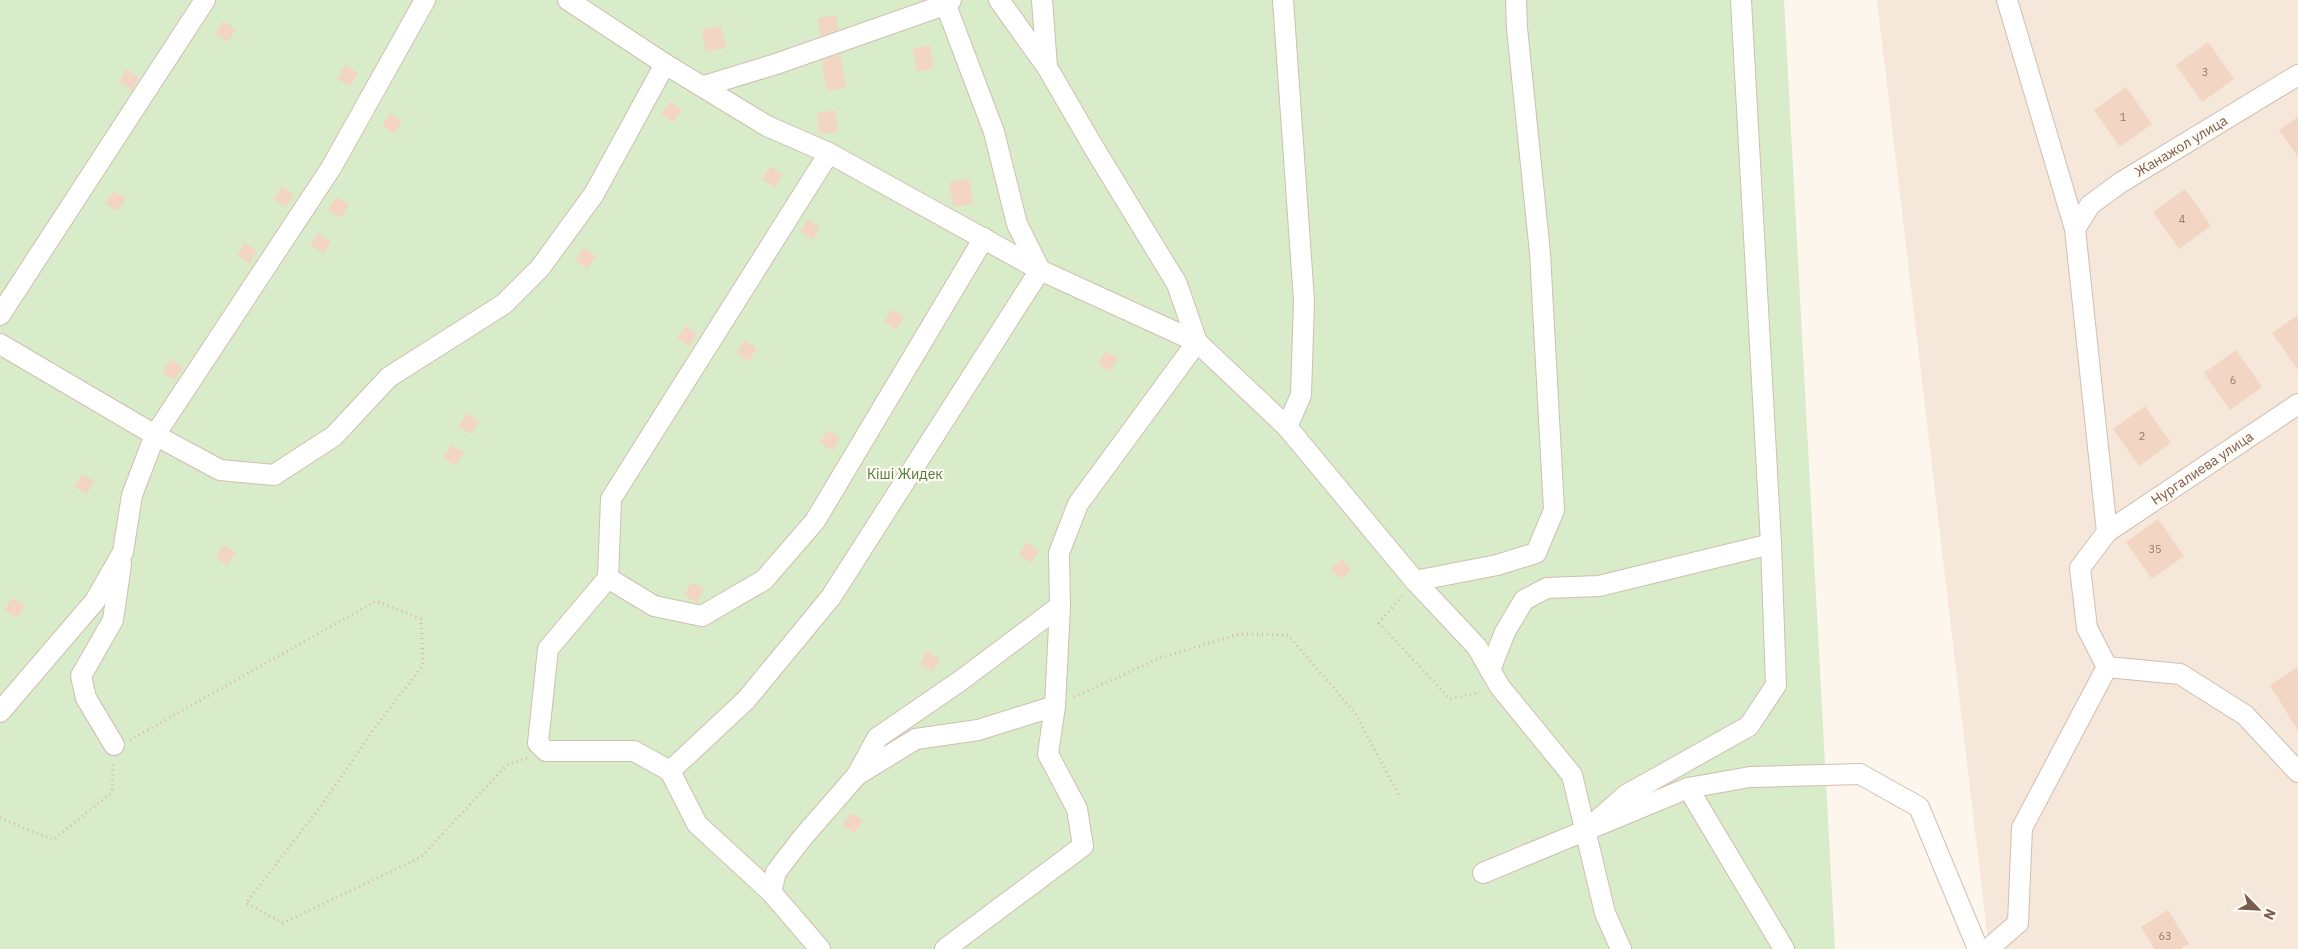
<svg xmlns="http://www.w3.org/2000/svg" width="2298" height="949" viewBox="0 0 2298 949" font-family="'IBM Plex Sans',sans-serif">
<rect width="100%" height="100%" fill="#fdf6ec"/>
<path fill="#f5e8da" d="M 1877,0 L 2298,0 L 2298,949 L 1989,949 Z"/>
<path fill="#d8ecc9" d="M 0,0 L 1784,0 L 1835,949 L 0,949 Z"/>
<g fill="#f3d5c3">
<path d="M 836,15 L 838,30 L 820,36 L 818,18 Z"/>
<path d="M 223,21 L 236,29 L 228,42 L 215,35 Z"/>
<path d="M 721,26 L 726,48 L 706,52 L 702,30 Z"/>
<path d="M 2208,42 L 2234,79 L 2202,102 L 2176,65 Z"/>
<path d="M 930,45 L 934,69 L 917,71 L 913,48 Z"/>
<path d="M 840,54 L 846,87 L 827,91 L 822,66 L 824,65 L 823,60 Z"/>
<path d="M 345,65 L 358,73 L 350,86 L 337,79 Z"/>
<path d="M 126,69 L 139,77 L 132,90 L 119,83 Z"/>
<path d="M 2126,87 L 2152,124 L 2120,147 L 2094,110 Z"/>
<path d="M 669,102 L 682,109 L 674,122 L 661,115 Z"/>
<path d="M 835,110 L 838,132 L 819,134 L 817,113 Z"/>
<path d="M 390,113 L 402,121 L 395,134 L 382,126 Z"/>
<path d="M 2298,117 L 2298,157 L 2279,130 Z"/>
<path d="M 770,167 L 783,174 L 775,188 L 762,180 Z"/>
<path d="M 969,179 L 973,204 L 953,207 L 949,182 Z"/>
<path d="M 281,186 L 294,194 L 286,207 L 274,200 Z"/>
<path d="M 2185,189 L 2211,226 L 2179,249 L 2153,212 Z"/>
<path d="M 113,191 L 126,198 L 118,211 L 105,204 Z"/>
<path d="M 336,197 L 349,204 L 341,218 L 328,210 Z"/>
<path d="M 808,219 L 820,227 L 813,240 L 800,232 Z"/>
<path d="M 318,233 L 331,241 L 324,254 L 311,246 Z"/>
<path d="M 244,243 L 257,250 L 250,263 L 237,256 Z"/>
<path d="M 583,248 L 596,256 L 588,269 L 575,261 Z"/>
<path d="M 891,309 L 904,317 L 896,330 L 884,322 Z"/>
<path d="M 2298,315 L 2298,370 L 2272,333 Z"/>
<path d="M 684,326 L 697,333 L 690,346 L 677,339 Z"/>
<path d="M 744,340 L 757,348 L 749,361 L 736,354 Z"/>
<path d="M 2236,350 L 2262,387 L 2230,410 L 2204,373 Z"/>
<path d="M 1105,351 L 1118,358 L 1110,372 L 1098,364 Z"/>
<path d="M 170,359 L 183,367 L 175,380 L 162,373 Z"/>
<path d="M 2145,406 L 2171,443 L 2139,466 L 2113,429 Z"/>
<path d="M 466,413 L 479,421 L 471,434 L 458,427 Z"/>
<path d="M 828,430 L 840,438 L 833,451 L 820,443 Z"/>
<path d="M 451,445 L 464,452 L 456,466 L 443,458 Z"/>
<path d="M 82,474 L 95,481 L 87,494 L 74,487 Z"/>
<path d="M 2158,519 L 2184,556 L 2152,579 L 2126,542 Z"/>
<path d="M 1026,542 L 1039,550 L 1032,563 L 1019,556 Z"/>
<path d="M 223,545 L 236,552 L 228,565 L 216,558 Z"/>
<path d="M 1342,559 L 1351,570 L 1341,580 L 1331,569 Z"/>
<path d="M 692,582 L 704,589 L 697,603 L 684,595 Z"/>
<path d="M 12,598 L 25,605 L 17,618 L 4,611 Z"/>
<path d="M 927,651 L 940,659 L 933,672 L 920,664 Z"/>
<path d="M 2298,667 L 2298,731 L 2270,685 Z"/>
<path d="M 850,813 L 863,820 L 855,833 L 842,826 Z"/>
<path d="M 2168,910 L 2189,944 L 2180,949 L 2154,949 L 2141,927 Z"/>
</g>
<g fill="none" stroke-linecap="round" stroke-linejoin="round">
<g stroke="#d1beb0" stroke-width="22">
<g id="minor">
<path d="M 568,0 L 665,64 L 767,126 L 829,153 L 1040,270 L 831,597 L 746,700 L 670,771"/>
<path d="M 944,0 L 994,132 L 1017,224 L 1040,270 L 1197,342 L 1287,427 L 1415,581 L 1477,647 L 1500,687 L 1572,775 L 1605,913 L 1621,949"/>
<path d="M 999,0 L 1047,67 L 1094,148 L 1177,284 L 1197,342"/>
<path d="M 1042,0 L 1047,67"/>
<path d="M 1283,0 L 1304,301 L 1301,395 L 1287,427"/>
<path d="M 704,86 L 776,64 L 947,4 L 951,0"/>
<path d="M 829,153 L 611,499 L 608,578 L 654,606 L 702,616 L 764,580 L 815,521 L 984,238"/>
<path d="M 2075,229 L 2090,205 L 2120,183 L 2298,75"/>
<path d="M 0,315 L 205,0"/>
<path d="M 0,344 L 155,435 L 220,470 L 274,475 L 334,436 L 389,377 L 504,304 L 540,268 L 594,194 L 665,64"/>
<path d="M 2107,532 L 2298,404"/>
<path d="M 608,578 L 548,649 L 538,743 L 546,751 L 634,751 L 670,771 L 697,824 L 771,892"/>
<path d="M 1415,581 L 1497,565 L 1536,553 L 1554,510 L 1540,253 L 1517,28 L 1516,0"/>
<path d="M 2107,667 L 2180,674 L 2245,715 L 2298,772"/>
<path d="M 1490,670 L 1505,632 L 1524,600 L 1547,588 L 1599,586 L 1771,544"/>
<path d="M 0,712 L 95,601 L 123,552 L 132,495 L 155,435 L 331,168 L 425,0"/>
<path d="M 114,745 L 86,698 L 81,676 L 113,620 L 121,564"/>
<path d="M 857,775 L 877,738 L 960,681 L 1060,606"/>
<path d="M 1688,788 L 1784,949"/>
<path d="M 1584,832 L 1626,795 L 1749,726 L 1776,685 L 1771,544 L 1741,0"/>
<path d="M 1483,873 L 1688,788 L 1750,777 L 1860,774 L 1919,807 L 1978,949"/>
<path d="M 820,949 L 771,892 L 776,872 L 803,837 L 857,775 L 916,739 L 978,730 L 1055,706"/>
<path d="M 945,949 L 1083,846 L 1077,809 L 1048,754 L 1055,706 L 1060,606 L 1059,553 L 1078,504 L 1197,342"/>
<path d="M 1988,949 L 2018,923 L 2022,828 L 2107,667 L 2087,628 L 2080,568 L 2107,532 L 2075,229 L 2007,0"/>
</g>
</g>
<g stroke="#d9b8a5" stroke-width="3" stroke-dasharray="1 4" stroke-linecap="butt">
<path d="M 1402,596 L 1379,623 L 1450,699 L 1480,692"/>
<path d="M 1074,697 L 1160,658 L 1239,634 L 1288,635 L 1355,713 L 1399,795"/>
<path d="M 130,740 L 376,601 L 421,619 L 423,665 L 374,729 L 321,806 L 246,903 L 283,923 L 421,857 L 507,765 L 527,758"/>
<path d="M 0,818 L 53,840 L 112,792 L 113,762"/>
</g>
<use href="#minor" stroke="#fff" stroke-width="20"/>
</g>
<g text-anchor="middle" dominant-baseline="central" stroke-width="4.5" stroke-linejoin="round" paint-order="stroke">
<g font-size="11" fill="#987a6a">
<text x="2205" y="72">3</text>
<text x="2123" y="117">1</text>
<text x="2182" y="219">4</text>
<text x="2233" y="380">6</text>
<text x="2142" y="436">2</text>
<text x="2155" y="549">35</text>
<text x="2165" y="936">63</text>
</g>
<g font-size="14" fill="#7a5c4d" stroke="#fffaf3">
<text transform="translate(2181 146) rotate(-31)">Жанажол улица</text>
<text transform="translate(2202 468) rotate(-34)">Нургалиева улица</text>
</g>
<g font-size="14" fill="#537a41" stroke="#fffaf3">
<text x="905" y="474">Кіші Жидек</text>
</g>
</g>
<g transform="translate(2258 909) rotate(114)" stroke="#fffaf3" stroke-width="4" paint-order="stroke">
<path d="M0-4L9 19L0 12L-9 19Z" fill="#7a5c4d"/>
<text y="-8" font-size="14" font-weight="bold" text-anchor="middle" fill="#7a5c4d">N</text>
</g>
</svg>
